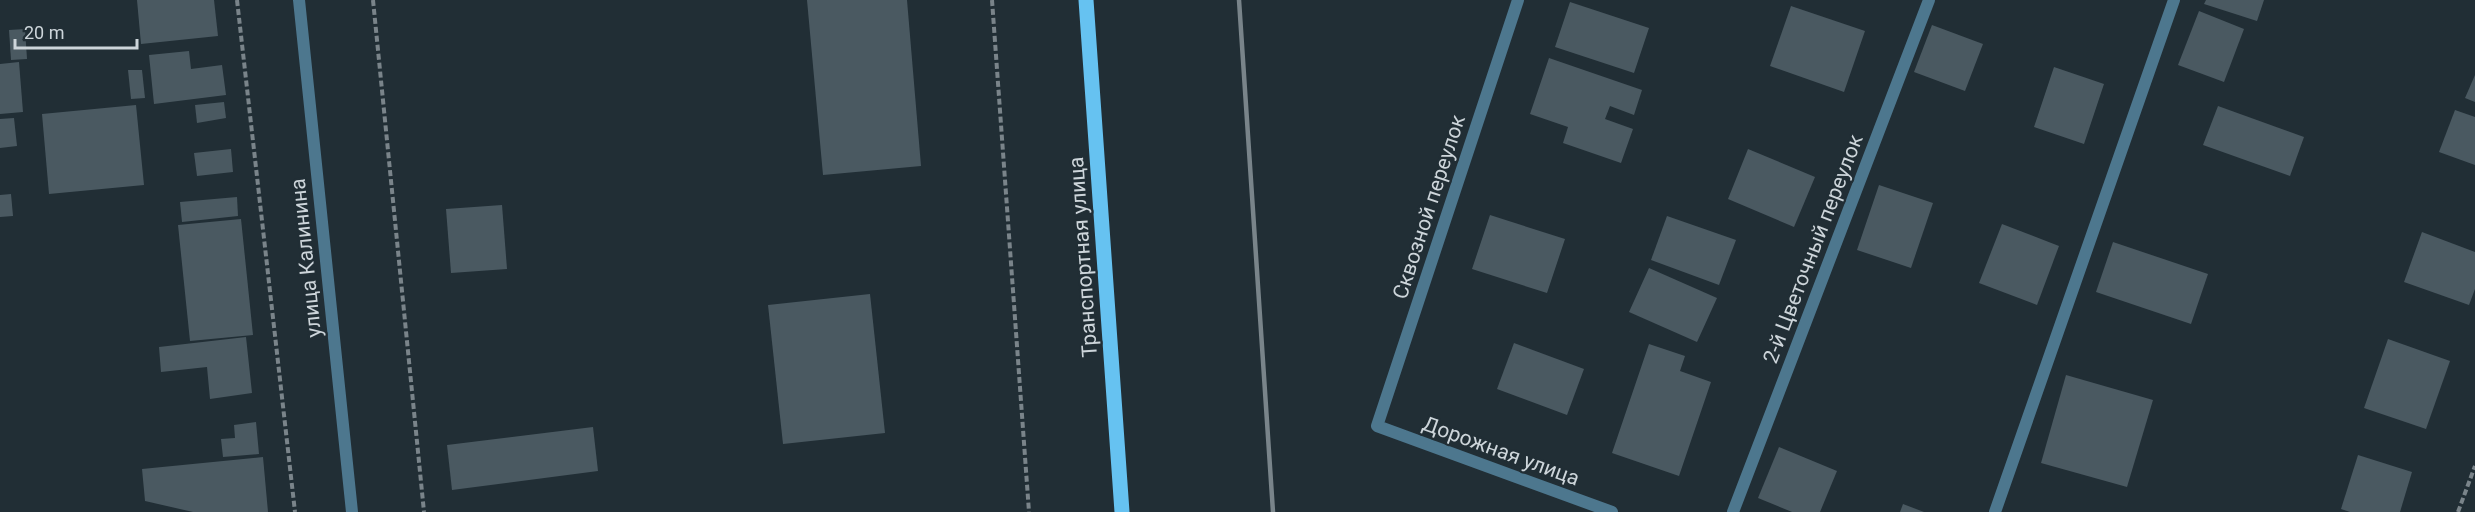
<svg xmlns="http://www.w3.org/2000/svg" width="2475" height="512" viewBox="0 0 2475 512" font-family="Roboto,sans-serif">
<rect width="100%" height="100%" fill="#212e35"/>
<g fill="#4a5961">
<path d="M 137,0 L 214,0 L 218,36 L 141,44 Z"/>
<path d="M 807,0 L 907,0 L 921,166 L 823,175 Z"/>
<path d="M 2206,0 L 2264,0 L 2257,21 L 2204,4 Z"/>
<path d="M 1570,2 L 1649,28 L 1634,73 L 1555,47 Z"/>
<path d="M 1791,6 L 1865,31 L 1844,92 L 1770,66 Z"/>
<path d="M 2199,11 L 2244,29 L 2224,82 L 2178,65 Z"/>
<path d="M 1932,25 L 1983,44 L 1965,91 L 1914,72 Z"/>
<path d="M 25,29 L 27,59 L 11,60 L 9,30 Z"/>
<path d="M 189,51 L 191,69 L 222,65 L 226,95 L 154,104 L 149,55 Z"/>
<path d="M 1549,58 L 1642,90 L 1634,115 L 1610,106 L 1605,119 L 1633,129 L 1621,163 L 1563,143 L 1568,127 L 1530,114 Z"/>
<path d="M 19,62 L 23,112 L 0,114 L 0,64 Z"/>
<path d="M 2054,67 L 2104,84 L 2084,144 L 2034,127 Z"/>
<path d="M 128,70 L 142,70 L 145,98 L 131,99 Z"/>
<path d="M 2475,75 L 2475,102 L 2465,98 Z"/>
<path d="M 224,102 L 226,118 L 197,123 L 195,105 Z"/>
<path d="M 136,105 L 144,185 L 49,194 L 42,114 Z"/>
<path d="M 2218,106 L 2304,137 L 2290,176 L 2203,145 Z"/>
<path d="M 2455,110 L 2475,117 L 2475,165 L 2439,152 Z"/>
<path d="M 14,118 L 17,146 L 0,148 L 0,119 Z"/>
<path d="M 231,149 L 233,172 L 197,176 L 194,153 Z"/>
<path d="M 1748,149 L 1815,177 L 1794,227 L 1728,199 Z"/>
<path d="M 1879,185 L 1933,203 L 1911,268 L 1857,250 Z"/>
<path d="M 11,194 L 13,216 L 0,217 L 0,195 Z"/>
<path d="M 237,197 L 238,216 L 182,222 L 180,202 Z"/>
<path d="M 502,205 L 507,269 L 451,273 L 446,209 Z"/>
<path d="M 1490,215 L 1565,239 L 1547,293 L 1472,269 Z"/>
<path d="M 1667,216 L 1736,240 L 1719,285 L 1651,260 Z"/>
<path d="M 241,219 L 253,335 L 190,341 L 178,225 Z"/>
<path d="M 2002,224 L 2059,246 L 2037,305 L 1979,283 Z"/>
<path d="M 2422,232 L 2475,252 L 2475,289 L 2469,305 L 2404,282 Z"/>
<path d="M 2113,242 L 2208,274 L 2191,324 L 2096,292 Z"/>
<path d="M 1649,268 L 1717,298 L 1697,342 L 1629,312 Z"/>
<path d="M 870,294 L 885,433 L 783,444 L 768,305 Z"/>
<path d="M 246,337 L 252,393 L 210,399 L 207,367 L 161,372 L 159,347 Z"/>
<path d="M 2388,339 L 2450,361 L 2426,429 L 2364,408 Z"/>
<path d="M 1514,343 L 1584,369 L 1567,415 L 1497,389 Z"/>
<path d="M 1649,344 L 1685,356 L 1680,371 L 1711,382 L 1679,476 L 1612,453 Z"/>
<path d="M 2066,375 L 2153,400 L 2127,487 L 2041,463 Z"/>
<path d="M 256,422 L 259,454 L 223,457 L 221,439 L 235,438 L 234,425 Z"/>
<path d="M 593,427 L 598,471 L 452,490 L 447,445 Z"/>
<path d="M 1779,447 L 1837,471 L 1820,512 L 1792,512 L 1758,498 Z"/>
<path d="M 2358,455 L 2412,472 L 2400,512 L 2350,512 L 2341,509 Z"/>
<path d="M 263,457 L 268,512 L 193,512 L 145,501 L 142,469 Z"/>
<path d="M 1903,504 L 1924,512 L 1900,512 Z"/>
</g>
<g fill="none" stroke-linecap="round" stroke-linejoin="round">
<g stroke="#7a848a" stroke-width="4" stroke-dasharray="6 3" stroke-linecap="butt">
<path d="M 237,0 L 295,512"/>
<path d="M 373,0 L 424,512"/>
<path d="M 992,0 L 1029,512"/>
<path d="M 2458,512 L 2475,466"/>
</g>
<g stroke="#4d778e" stroke-width="12">
<path d="M 299,0 L 352,512"/>
<path d="M 1518,0 L 1377,426 L 1612,512"/>
<path d="M 1733,512 L 1929,0"/>
<path d="M 1995,512 L 2174,0"/>
</g>
<path stroke="#66c2f1" stroke-width="15" d="M 1086,0 L 1122,512"/>
<path stroke="#79848a" stroke-width="4.5" d="M 1239,0 L 1273,512"/>
</g>
<g text-anchor="middle" dominant-baseline="central" stroke-width="4.5" stroke-linejoin="round" paint-order="stroke">
<g font-size="21" fill="#cdd5da" stroke="#212e35">
<text transform="translate(1429 207) rotate(-72)">Сквозной переулок</text>
<text transform="translate(1813 249) rotate(-69)">2-й Цветочный переулок</text>
<text transform="translate(1083 257) rotate(-94)">Транспортная улица</text>
<text transform="translate(306 258) rotate(-96)">улица Калинина</text>
<text transform="translate(1501 451) rotate(20)">Дорожная улица</text>
</g>
</g>
<path d="M15 39v9h122v-9" fill="none" stroke="#cdd5da" stroke-width="3"/>
<text x="24" y="39" font-size="18" fill="#cdd5da" stroke="#212e35" stroke-width="4.5" paint-order="stroke">20 m</text>
</svg>
